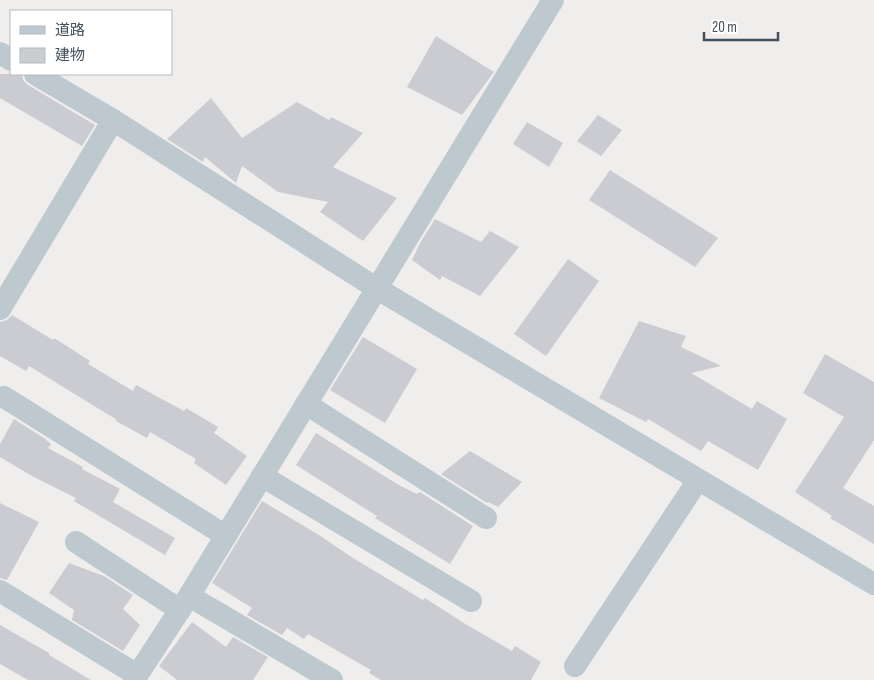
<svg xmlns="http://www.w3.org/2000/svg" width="874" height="680" viewBox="0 0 874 680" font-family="'Sofia Sans Condensed','Noto Sans JP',sans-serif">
<rect width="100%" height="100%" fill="#f0eded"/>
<g fill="#caccd2">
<path d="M 436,36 L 494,72 L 462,115 L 407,87 Z"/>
<path d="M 0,74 L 22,74 L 23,80 L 28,85 L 95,125 L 82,146 L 0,98 Z"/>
<path d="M 211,98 L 242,138 L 297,102 L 329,120 L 331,117 L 363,133 L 333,167 L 397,198 L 363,241 L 320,212 L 328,202 L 278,192 L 242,166 L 236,183 L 205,157 L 203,162 L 167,139 Z"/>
<path d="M 598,115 L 622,130 L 601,156 L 577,141 Z"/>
<path d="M 527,122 L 563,143 L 549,167 L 513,144 Z"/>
<path d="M 610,170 L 718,238 L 695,267 L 589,200 Z"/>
<path d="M 435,219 L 481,242 L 490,231 L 519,247 L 480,296 L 442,276 L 440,280 L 412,260 L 420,243 Z"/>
<path d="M 568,259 L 599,281 L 546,356 L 514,334 Z"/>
<path d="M 12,315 L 53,340 L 54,338 L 90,361 L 88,364 L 133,391 L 136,385 L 184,411 L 186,408 L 218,427 L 214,433 L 247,456 L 226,485 L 194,463 L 196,459 L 150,432 L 147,438 L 116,421 L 117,420 L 29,366 L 26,371 L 0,356 L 0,322 L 7,320 Z"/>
<path d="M 639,321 L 686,336 L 681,347 L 721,366 L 691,373 L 752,409 L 757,401 L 787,419 L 758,470 L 708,441 L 701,451 L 648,419 L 646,422 L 599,398 Z"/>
<path d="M 363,337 L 417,369 L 385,423 L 330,390 Z"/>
<path d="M 825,354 L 874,382 L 874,440 L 843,488 L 874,506 L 874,544 L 830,518 L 832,516 L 795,492 L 844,417 L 803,393 Z"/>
<path d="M 14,419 L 44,438 L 51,444 L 48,448 L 83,467 L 82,469 L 120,489 L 113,502 L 175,538 L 165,555 L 74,501 L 76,498 L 32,476 L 0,457 L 0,444 Z"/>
<path d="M 316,433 L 397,484 L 417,494 L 420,492 L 473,526 L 450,564 L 375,518 L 377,516 L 296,465 Z"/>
<path d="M 470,451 L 522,482 L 498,507 L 488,502 L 487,503 L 441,474 Z"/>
<path d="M 262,501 L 319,535 L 353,558 L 423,600 L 425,598 L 467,625 L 512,651 L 515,646 L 541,662 L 531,680 L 381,680 L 369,673 L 371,670 L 308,634 L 304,639 L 287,628 L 282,635 L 247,615 L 252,608 L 212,583 Z"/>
<path d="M 0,503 L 39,522 L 7,580 L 0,578 Z"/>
<path d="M 69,563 L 104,576 L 133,595 L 123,609 L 140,625 L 123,651 L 72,620 L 74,610 L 49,593 Z"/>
<path d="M 192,622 L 226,647 L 233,637 L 268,657 L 253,680 L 177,680 L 159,666 Z"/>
<path d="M 0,625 L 49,653 L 49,655 L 91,680 L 28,680 L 0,664 Z"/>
</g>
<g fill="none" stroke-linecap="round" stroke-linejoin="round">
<g stroke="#bdc8cf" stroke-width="22">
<path d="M 0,53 L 11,60"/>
<path d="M 35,74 L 113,120 L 376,288 L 874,584"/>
<path d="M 0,309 L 113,120"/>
<path d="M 4,397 L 226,536"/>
<path d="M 306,404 L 486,518"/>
<path d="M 262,476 L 471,601"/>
<path d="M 76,542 L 180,610"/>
<path d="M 0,591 L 137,675"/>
<path d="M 189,596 L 332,680"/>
<path d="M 575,666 L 698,480"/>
<path d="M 134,680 L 189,596 L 553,0"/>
</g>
</g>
<rect x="10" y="10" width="162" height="65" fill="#ffffff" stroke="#b5b9bd"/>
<rect x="20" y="26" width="25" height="8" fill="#bdc8cf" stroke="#b5b9bd"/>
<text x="55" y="35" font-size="15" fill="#45515a">道路</text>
<rect x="20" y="48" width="25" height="15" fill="#caccd2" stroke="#b5b9bd"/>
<text x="55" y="60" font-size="15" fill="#45515a">建物</text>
<path d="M704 32v8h74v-8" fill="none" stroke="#45515a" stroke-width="2.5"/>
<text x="712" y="32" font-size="15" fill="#45515a" stroke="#ffffff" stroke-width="4" paint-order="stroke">20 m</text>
</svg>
